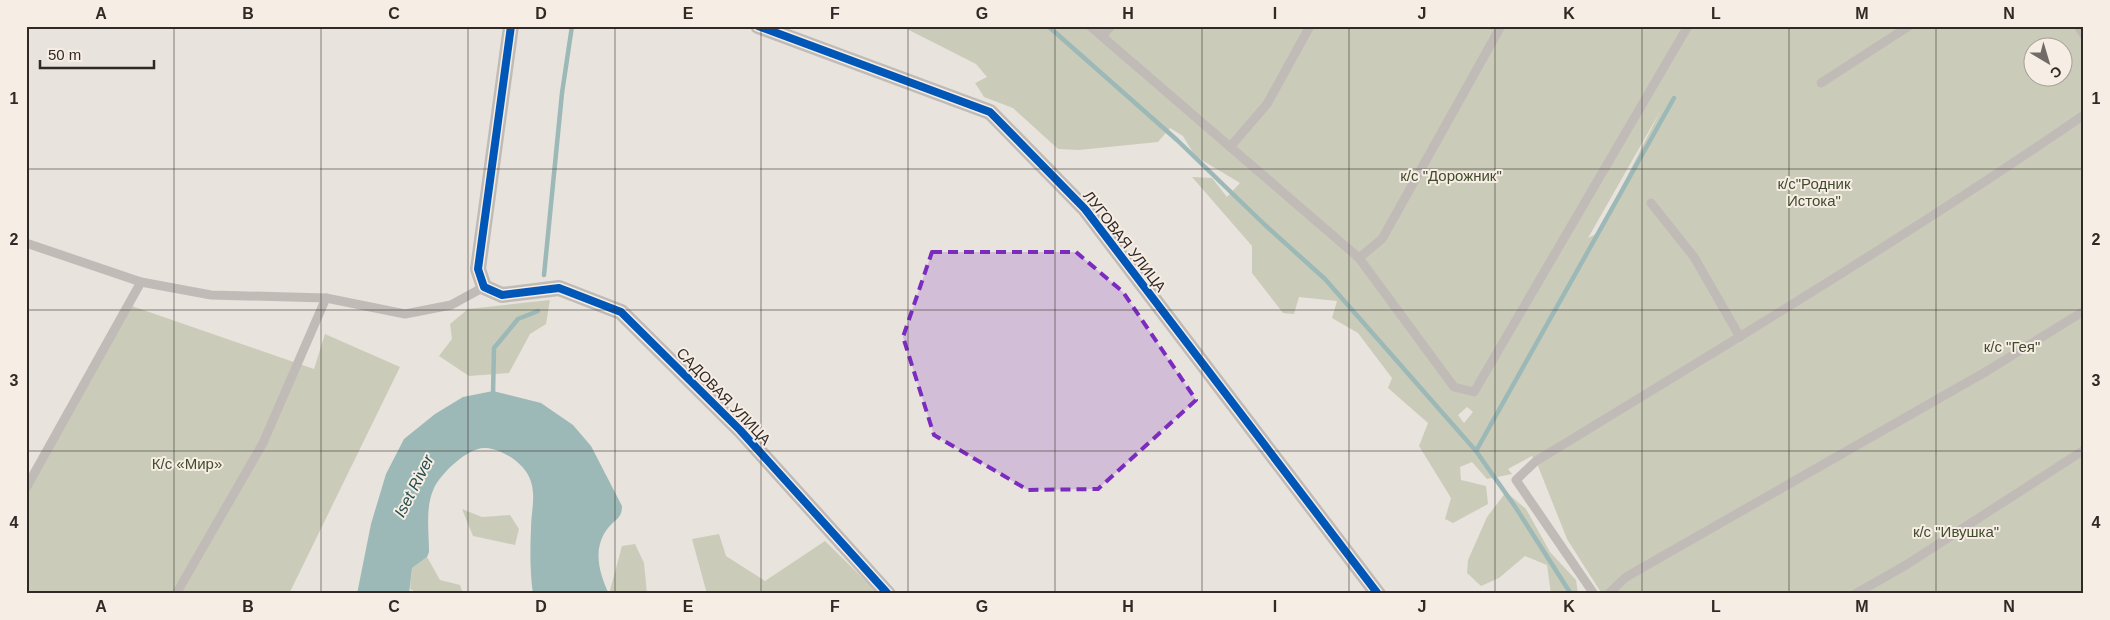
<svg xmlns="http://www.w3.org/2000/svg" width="2110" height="620" viewBox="0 0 2110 620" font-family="Helvetica,sans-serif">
<rect width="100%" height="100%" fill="#e8e3dd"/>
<g fill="#caccb9" fill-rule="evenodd">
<path d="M 901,26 L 2084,26 L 2084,594 L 1602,594 L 1567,539 L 1536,461 L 1532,456 L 1508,469 L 1512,474 L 1487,479 L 1472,462 L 1460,467 L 1461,480 L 1486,486 L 1488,504 L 1453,523 L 1445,519 L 1451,498 L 1419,446 L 1428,423 L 1388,388 L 1392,378 L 1358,333 L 1332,318 L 1337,301 L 1299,297 L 1294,314 L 1283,313 L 1252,273 L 1252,246 L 1192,177 L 1212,178 L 1227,197 L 1240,183 L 1195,156 L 1183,136 L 1170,128 L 1158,142 L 1079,150 L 1058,149 L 1013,108 L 984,97 L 975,83 L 987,77 L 976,64 ZM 2032,48 L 2062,48 L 2062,78 L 2032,78 ZM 1661,110 L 1598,233 L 1588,238 ZM 1467,407 L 1473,412 L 1464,423 L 1458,415 Z"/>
<path d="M 550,300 L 546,324 L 530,334 L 509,373 L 469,376 L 439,356 L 452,339 L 450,324 L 468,309 Z"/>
<path d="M 126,304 L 314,369 L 325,334 L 400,367 L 289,594 L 26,594 L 26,482 Z"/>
<path d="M 1506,492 L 1526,509 L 1550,552 L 1576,580 L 1578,594 L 1551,594 L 1547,565 L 1525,556 L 1499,578 L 1481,586 L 1467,573 L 1468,560 L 1487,517 Z"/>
<path d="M 462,509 L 482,517 L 510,515 L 519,529 L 515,545 L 473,536 Z"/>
<path d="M 719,534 L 726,556 L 765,581 L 825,541 L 879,594 L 707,594 L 692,539 Z"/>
<path d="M 635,544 L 644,563 L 647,594 L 609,594 L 622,546 Z"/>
<path d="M 427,557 L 440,580 L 460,585 L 463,594 L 419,594 L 410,589 L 412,568 Z"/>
</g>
<path fill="#9cb9b7" d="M 493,391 L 541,403 L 573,425 L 591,446 L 622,506 C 622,519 615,519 608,528 C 592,548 599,573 609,594 L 533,594 C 530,573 530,550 531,529 C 531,509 538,491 527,473 C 520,461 501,449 486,448 C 469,446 441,473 434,488 C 425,507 429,531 429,552 L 427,557 L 412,568 L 409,594 L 357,594 L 371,524 L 386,474 L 404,439 L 435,414 L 463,397 Z"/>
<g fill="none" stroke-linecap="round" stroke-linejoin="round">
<g stroke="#9cb9b7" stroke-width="4.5">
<path d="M 1048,26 L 1177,140 L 1265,225 L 1325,279 L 1476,451 L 1516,508 L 1571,594"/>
<path d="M 544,275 L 562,93 L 572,26"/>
<path d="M 493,395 L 494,348 L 518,319 L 538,311"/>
<path d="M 1476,451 L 1674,98"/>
</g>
<g stroke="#c1bbb7" stroke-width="9">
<path d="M 1090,26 L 1359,258 L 1454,387 L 1474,392 L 1688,26"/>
<path d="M 2078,26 L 2084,35"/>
<path d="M 1102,36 L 1111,26"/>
<path d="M 1821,83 L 1909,26"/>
<path d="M 1230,147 L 1267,104 L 1310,26"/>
<path d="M 1651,203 L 1694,257 L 1740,337"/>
<path d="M 26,243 L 141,282 L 211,295 L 326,298 L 405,314 L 451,305 L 484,287"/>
<path d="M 1359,258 L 1382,239 L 1501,26"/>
<path d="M 26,488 L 141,282"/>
<path d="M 176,594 L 263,443 L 326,298"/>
<path d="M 1594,594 L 1516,480 L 1536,461 C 1720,349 1906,237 2084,115"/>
<path d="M 1608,594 L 1626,577 L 1987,371 L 2084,311"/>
<path d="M 1855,594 L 1906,565 L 2084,450"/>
</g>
<g stroke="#c1bbb7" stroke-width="16">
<path d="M 511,26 L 478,269 L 484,287 L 502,295 L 559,288 L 621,312 L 740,430 L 888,594"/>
<path d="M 758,26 L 990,112 L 1085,209 L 1378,594"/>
</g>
<g stroke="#f6ede4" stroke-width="11">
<g id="cycleway">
<path d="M 511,26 L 478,269 L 484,287 L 502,295 L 559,288 L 621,312 L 740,430 L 888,594"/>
<path d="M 758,26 L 990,112 L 1085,209 L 1378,594"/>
</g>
</g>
<use href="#cycleway" stroke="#0057b8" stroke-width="8"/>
</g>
<path fill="#7b2cbf" fill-opacity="0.2" stroke="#7b2cbf" stroke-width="4" stroke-dasharray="10 6" stroke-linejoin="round" d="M 932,252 L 1076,252 L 1123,292 L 1196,400 L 1098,489 L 1028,490 L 934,435 L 903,337 Z"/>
<path fill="none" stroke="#312926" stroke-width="1" stroke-opacity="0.55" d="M 174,26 L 174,594M 321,26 L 321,594M 468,26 L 468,594M 615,26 L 615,594M 761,26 L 761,594M 908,26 L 908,594M 1055,26 L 1055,594M 1202,26 L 1202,594M 1349,26 L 1349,594M 1495,26 L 1495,594M 1642,26 L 1642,594M 1789,26 L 1789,594M 1936,26 L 1936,594M 26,169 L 2084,169M 26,310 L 2084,310M 26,451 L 2084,451"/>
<g text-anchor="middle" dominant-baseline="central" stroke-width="4" stroke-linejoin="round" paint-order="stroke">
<g font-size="15" fill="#424c2d" stroke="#f6ede4">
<text x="1451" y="175">к/с "Дорожник"</text>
<text x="1814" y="183">к/с"Родник<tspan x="1814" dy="17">Истока"</tspan></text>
<text x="2012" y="346">к/с "Гея"</text>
<text x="187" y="463">К/с «Мир»</text>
<text x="1956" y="531">к/с "Ивушка"</text>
</g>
<g font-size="15" fill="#312926" stroke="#f6ede4">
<text transform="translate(1125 241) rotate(52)">ЛУГОВАЯ УЛИЦА</text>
<text transform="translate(724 396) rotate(46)">САДОВАЯ УЛИЦА</text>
</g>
<g font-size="16" font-style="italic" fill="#214c4d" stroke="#f6ede4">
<text transform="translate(414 486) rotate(-63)">Iset River</text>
</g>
</g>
<rect width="2110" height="620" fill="none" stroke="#f6ede4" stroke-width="55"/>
<g transform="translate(2048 62) rotate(142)"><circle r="24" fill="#f6ede4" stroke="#a79f98"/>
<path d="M0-4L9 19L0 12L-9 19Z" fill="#716a66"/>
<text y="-8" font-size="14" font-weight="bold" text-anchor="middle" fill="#312926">С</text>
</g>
<path d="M40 60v8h114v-8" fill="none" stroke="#312926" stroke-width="2.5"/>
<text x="48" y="60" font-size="15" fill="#312926" stroke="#f6ede4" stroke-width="4" paint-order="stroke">50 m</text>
<rect x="28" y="28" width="2054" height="564" fill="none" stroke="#312926" stroke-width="2"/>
<g font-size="16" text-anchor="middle" font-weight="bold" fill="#312926">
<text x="101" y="19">A</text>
<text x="248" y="19">B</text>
<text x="394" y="19">C</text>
<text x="541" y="19">D</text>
<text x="688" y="19">E</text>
<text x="835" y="19">F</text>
<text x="982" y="19">G</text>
<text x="1128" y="19">H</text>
<text x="1275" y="19">I</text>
<text x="1422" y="19">J</text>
<text x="1569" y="19">K</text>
<text x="1716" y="19">L</text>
<text x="1862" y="19">M</text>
<text x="2009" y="19">N</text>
<text x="14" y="104">1</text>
<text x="2096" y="104">1</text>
<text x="14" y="245">2</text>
<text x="2096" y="245">2</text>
<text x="14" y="386">3</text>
<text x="2096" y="386">3</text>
<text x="14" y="528">4</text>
<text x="2096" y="528">4</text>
<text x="101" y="612">A</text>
<text x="248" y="612">B</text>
<text x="394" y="612">C</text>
<text x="541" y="612">D</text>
<text x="688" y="612">E</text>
<text x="835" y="612">F</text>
<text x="982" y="612">G</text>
<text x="1128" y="612">H</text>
<text x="1275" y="612">I</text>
<text x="1422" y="612">J</text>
<text x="1569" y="612">K</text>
<text x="1716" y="612">L</text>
<text x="1862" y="612">M</text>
<text x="2009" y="612">N</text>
</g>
</svg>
